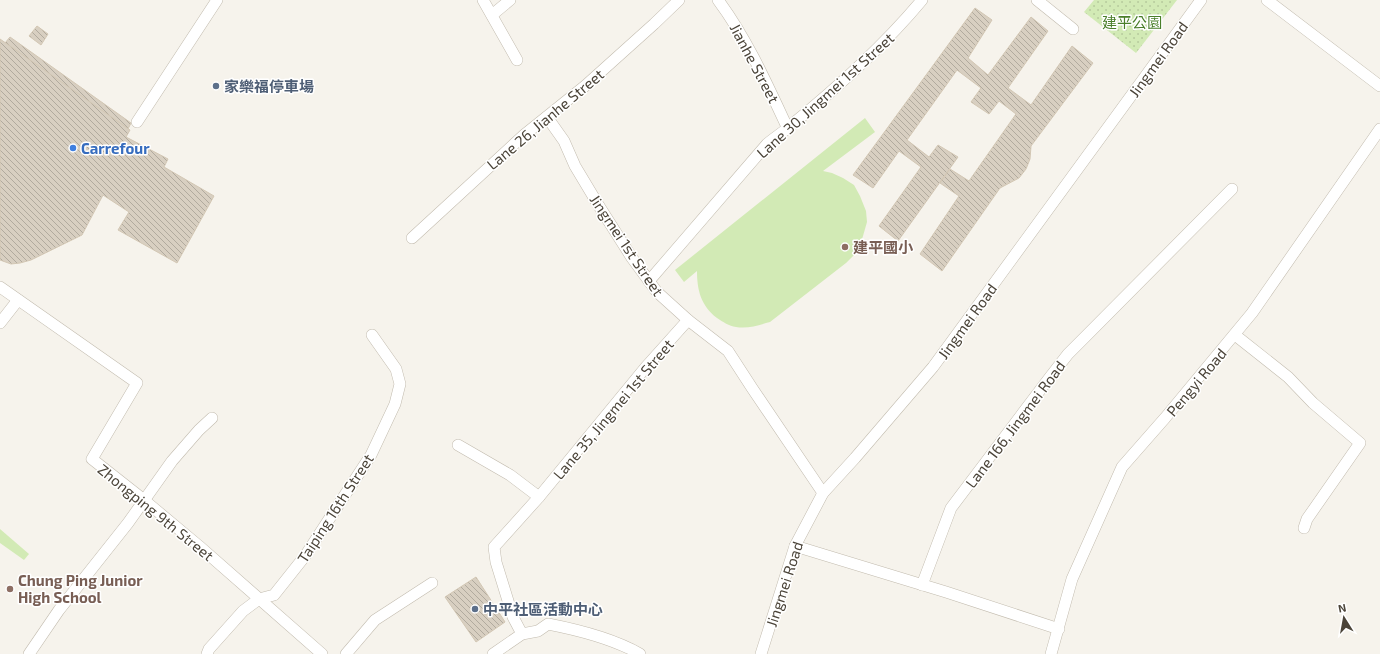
<svg xmlns="http://www.w3.org/2000/svg" width="1380" height="654" viewBox="0 0 1380 654" font-family="'Exo 2','Noto Sans TC',sans-serif">
<defs>
<pattern id="park-dots" width="8" height="8" patternUnits="userSpaceOnUse"><rect width="8" height="8" fill="#d2eab5"/><path d="M2 2h.1M6 6h.1" fill="none" stroke="#b6ca9c" stroke-width="1.8" stroke-linecap="round"/></pattern>
<pattern id="building-back-hatch" width="6" height="6" patternUnits="userSpaceOnUse"><rect width="6" height="6" fill="#d8cfc1"/><path d="M-1 5l2 2M0 0l6 6M5-1l2 2" fill="none" stroke="#b1aa9e"/></pattern>
</defs>
<rect width="100%" height="100%" fill="#f6f3ec"/>
<g fill="#d2eab5">
<path d="M 865,118 L 875,132 L 823,171 L 832,173 L 843,178 L 854,185 L 860,196 L 866,211 L 867,222 L 863,236 L 858,251 L 846,263 L 770,322 C 759,325 748,329 736,327 C 729,326 723,322 717,318 C 701,306 697,290 697,271 L 684,282 L 675,270 Z"/>
<path d="M 0,529 L 29,554 L 24,560 L 0,543 Z"/>
</g>
<path fill="url(#park-dots)" d="M 1094,0 L 1177,0 L 1136,53 L 1084,12 Z"/>
<g fill="url(#building-back-hatch)" stroke="#d3c7b4">
<path d="M 975,8 L 992,20 L 968,58 L 988,75 L 1031,17 L 1048,31 L 1008,88 L 1031,105 L 1072,46 L 1093,63 L 1031,146 L 1030,159 L 1026,169 L 1019,178 L 1000,188 L 942,271 L 920,254 L 959,196 L 940,183 L 950,169 L 969,181 L 1016,114 L 999,101 L 989,114 L 971,102 L 981,88 L 957,70 L 907,140 L 929,157 L 938,145 L 958,157 L 898,241 L 879,226 L 921,167 L 899,151 L 873,188 L 853,175 Z"/>
<path d="M 37,26 L 48,34 L 41,45 L 29,36 Z"/>
<path d="M 10,37 L 131,123 L 128,129 L 5,43 Z"/>
<path d="M 0,39 L 130,130 L 126,137 L 168,159 L 164,167 L 214,196 L 177,263 L 118,230 L 129,212 L 103,195 L 82,235 L 31,260 L 20,263 L 11,264 L 0,260 Z"/>
<path d="M 476,577 L 505,622 L 476,642 L 445,597 Z"/>
</g>
<g fill="none" stroke-linecap="round" stroke-linejoin="round">
<g stroke="#c2bbae" stroke-width="12">
<g id="minor">
<path d="M 483,0 L 517,60"/>
<path d="M 718,0 C 747,39 767,84 788,129"/>
<path d="M 1037,0 L 1073,29"/>
<path d="M 1267,0 L 1380,86"/>
<path d="M 492,15 L 510,0"/>
<path d="M 547,117 L 564,141 L 575,166 L 599,206 L 632,258 L 657,292 L 688,320 L 728,351 L 752,388 L 823,493"/>
<path d="M 137,122 L 217,0"/>
<path d="M 412,238 L 524,135 L 585,86 L 654,24 L 679,0"/>
<path d="M 649,281 L 767,144 C 774,138 782,133 789,127 C 837,88 883,47 922,0"/>
<path d="M 0,287 L 137,383 L 92,459 L 144,500 L 199,546 L 322,654"/>
<path d="M 0,323 L 18,300"/>
<path d="M 1235,335 L 1288,377 L 1313,403 L 1360,443 L 1307,519 L 1304,528"/>
<path d="M 458,445 L 510,475 L 539,497 L 494,547 L 496,562 L 513,617 L 522,634"/>
<path d="M 539,497 L 645,368 L 688,320"/>
<path d="M 795,546 L 946,592 L 1059,629"/>
<path d="M 922,585 L 951,508 L 1050,377 L 1068,354 L 1085,337 L 1232,189"/>
<path d="M 29,654 L 59,610 L 128,523 L 172,461 L 199,430 L 212,418"/>
<path d="M 207,654 L 209,649 L 243,611 L 259,599 L 274,595 L 305,556 L 371,455 L 395,404 L 400,384 L 396,369 L 372,335"/>
<path d="M 346,654 L 375,620 L 432,583"/>
<path d="M 493,654 L 522,634 L 538,631 L 548,624 C 579,630 612,638 640,654"/>
<path d="M 761,654 L 795,546 L 823,493 L 855,458 L 933,367 L 1201,0"/>
<path d="M 1051,654 L 1072,579 L 1122,467 L 1165,418 L 1252,313 L 1380,129"/>
</g>
</g>
<use href="#minor" stroke="#fff" stroke-width="11"/>
</g>
<g fill="#5c6f8a" stroke="#fff" stroke-width="1.5">
<circle cx="216" cy="86" r="4"/>
<circle cx="475" cy="609" r="4"/>
</g>
<circle fill="#3f7fe0" stroke="#fff" stroke-width="1.5" cx="73" cy="148" r="4"/>
<g fill="#8d6e63" stroke="#fff" stroke-width="1.5">
<circle cx="845" cy="247" r="4"/>
<circle cx="10" cy="589" r="4"/>
</g>
<g text-anchor="middle" dominant-baseline="central" stroke-width="3" stroke-linejoin="round" paint-order="stroke">
<g font-size="15" fill="#4a7f2a" stroke="#fff">
<text x="1132" y="22">建平公園</text>
</g>
<g font-size="15" fill="#4b4439" stroke="#fff">
<text transform="translate(1158 59) rotate(-54)">Jingmei Road</text>
<text transform="translate(755 63) rotate(62)">Jianhe Street</text>
<text transform="translate(825 95) rotate(-42)">Lane 30, Jingmei 1st Street</text>
<text transform="translate(545 119) rotate(-40)">Lane 26, Jianhe Street</text>
<text transform="translate(627 245) rotate(56)">Jingmei 1st Street</text>
<text transform="translate(967 321) rotate(-54)">Jingmei Road</text>
<text transform="translate(1196 382) rotate(-50)">Pengyi Road</text>
<text transform="translate(613 409) rotate(-50)">Lane 35, Jingmei 1st Street</text>
<text transform="translate(1015 424) rotate(-53)">Lane 166, Jingmei Road</text>
<text transform="translate(335 508) rotate(-57)">Taiping 16th Street</text>
<text transform="translate(156 512) rotate(39)">Zhongping 9th Street</text>
<text transform="translate(784 584) rotate(-72)">Jingmei Road</text>
</g>
<g font-size="15" font-weight="bold" fill="#4e5e75" stroke="#fff" text-anchor="start">
<text x="224" y="86">家樂福停車場</text>
<text x="483" y="609">中平社區活動中心</text>
</g>
<g font-size="15" font-weight="bold" fill="#366cbe" stroke="#fff" text-anchor="start">
<text x="81" y="148">Carrefour</text>
</g>
<g font-size="15" font-weight="bold" fill="#785e54" stroke="#fff" text-anchor="start">
<text x="853" y="247">建平國小</text>
<text x="18" y="580">Chung Ping Junior<tspan x="18" dy="17">High School</tspan></text>
</g>
</g>
<g transform="translate(1344 618) rotate(349)" stroke="#ffffff" stroke-width="3" paint-order="stroke">
<path d="M0-3L7 15L0 10L-7 15Z" fill="#4b4439"/>
<text y="-6" font-size="11" font-weight="bold" text-anchor="middle" fill="#4b4439">N</text>
</g>
</svg>
